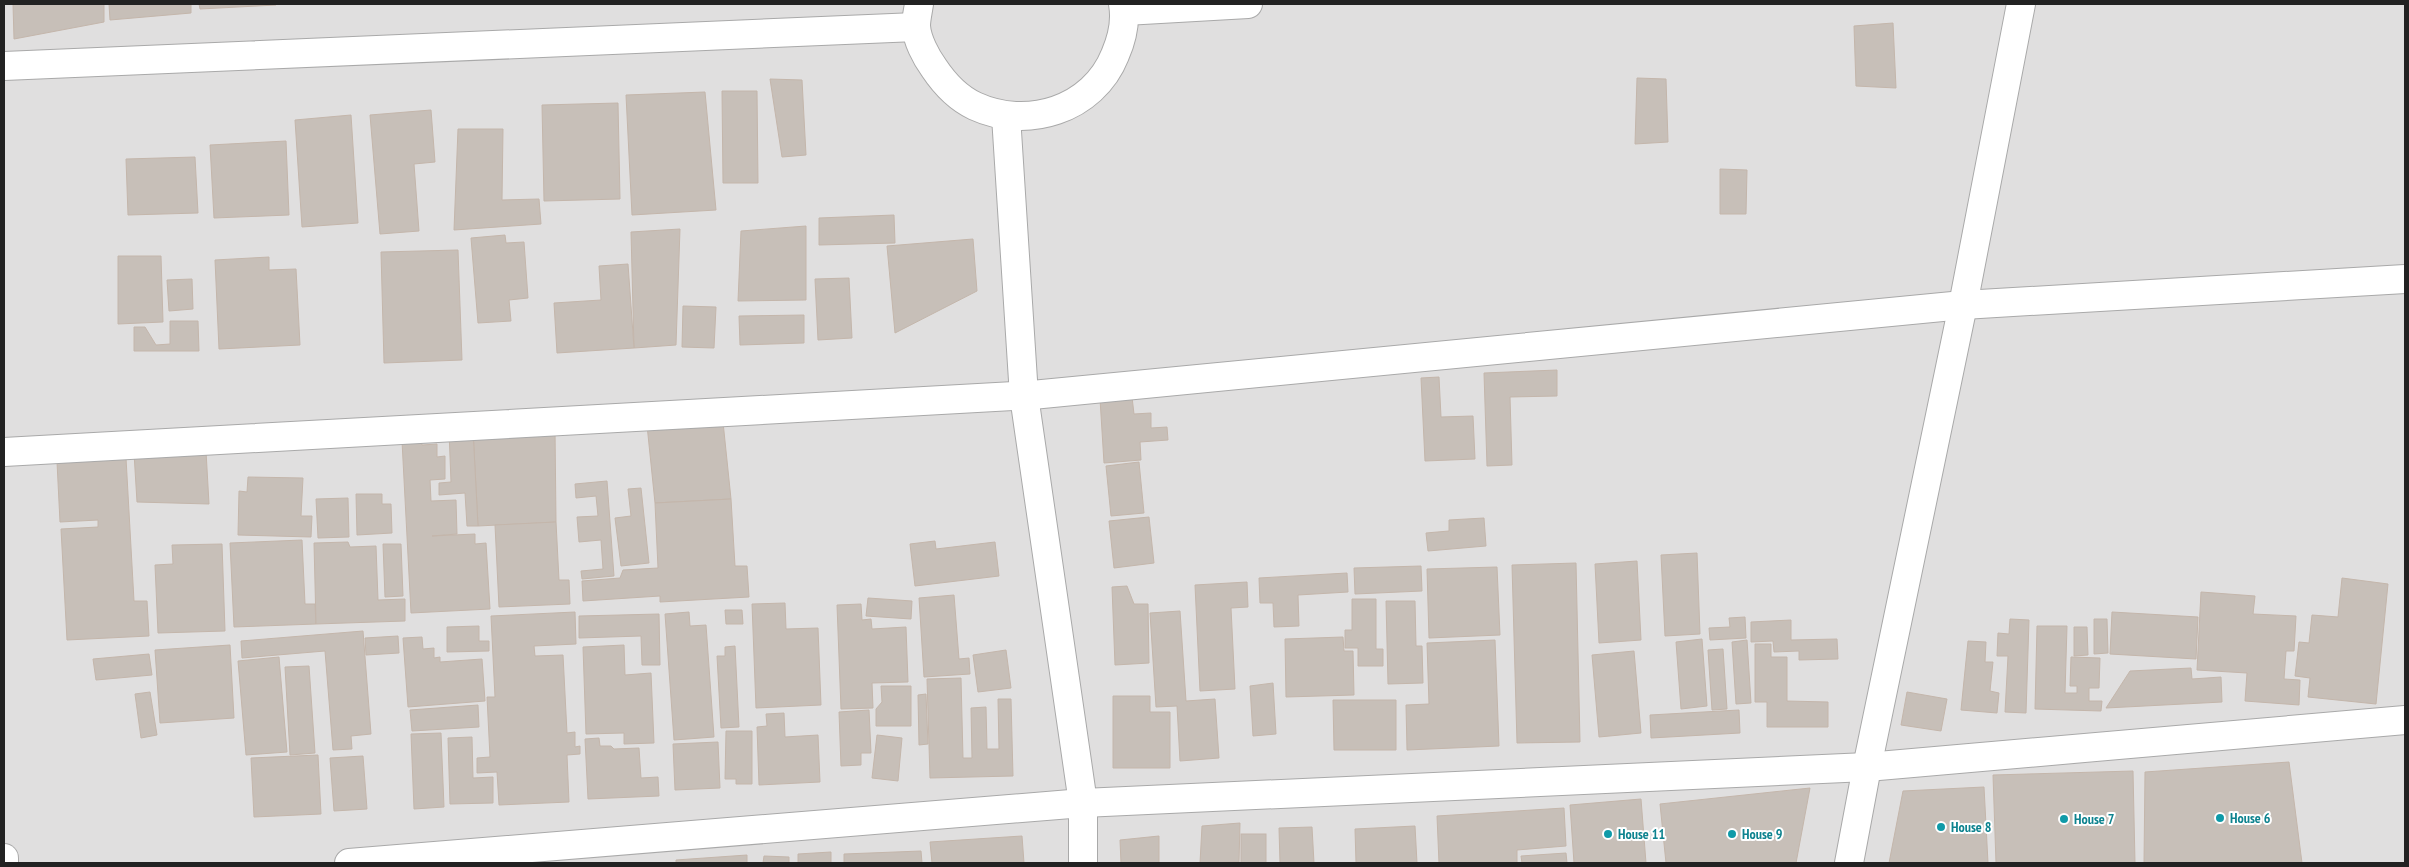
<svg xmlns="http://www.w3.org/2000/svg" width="2409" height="867" viewBox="0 0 2409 867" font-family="'PT Sans Narrow',sans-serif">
<rect width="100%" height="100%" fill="#f2efe9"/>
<rect fill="#e0dfdf" x="4" y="4" width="2401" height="859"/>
<g fill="#c7bfb8" stroke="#c4b6ab">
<path d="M 13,4 L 104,4 L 104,22 L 14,39 Z"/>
<path d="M 109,4 L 191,4 L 191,13 L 110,20 Z"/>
<path d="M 199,4 L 276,4 L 276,5 L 200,9 Z"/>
<path d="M 1893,23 L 1896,88 L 1856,86 L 1854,26 Z"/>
<path d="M 1637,78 L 1666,79 L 1668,142 L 1635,144 Z"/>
<path d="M 770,79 L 802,80 L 806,155 L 782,157 Z"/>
<path d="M 722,91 L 757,91 L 758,183 L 723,183 Z"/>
<path d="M 705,92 L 716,210 L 632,215 L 626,95 Z"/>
<path d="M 618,103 L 620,199 L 544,201 L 542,105 Z"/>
<path d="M 431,110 L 435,162 L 414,164 L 419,231 L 380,234 L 370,115 Z"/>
<path d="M 351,115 L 358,223 L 302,227 L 295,120 Z"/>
<path d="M 458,129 L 503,129 L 502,200 L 539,199 L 541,224 L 454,230 Z"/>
<path d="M 286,141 L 289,215 L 214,218 L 210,145 Z"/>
<path d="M 195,157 L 198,213 L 128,215 L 126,159 Z"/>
<path d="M 1720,169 L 1747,170 L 1746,214 L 1720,214 Z"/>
<path d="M 894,215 L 895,243 L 819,245 L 819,218 Z"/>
<path d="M 806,226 L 806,300 L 738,301 L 741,231 Z"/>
<path d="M 680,229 L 676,345 L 634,348 L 631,232 Z"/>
<path d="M 505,235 L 506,243 L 524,242 L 528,298 L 509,300 L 511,321 L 478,323 L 471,238 Z"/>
<path d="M 973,239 L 977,291 L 895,333 L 887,246 Z"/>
<path d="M 458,250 L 462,360 L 384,363 L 381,252 Z"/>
<path d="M 118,256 L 161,256 L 163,322 L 118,324 Z"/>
<path d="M 269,257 L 269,270 L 296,269 L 300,345 L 219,349 L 215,260 Z"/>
<path d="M 628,264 L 634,348 L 557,353 L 554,303 L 601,300 L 599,266 Z"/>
<path d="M 849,278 L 852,338 L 818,340 L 815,279 Z"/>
<path d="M 192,279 L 193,309 L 169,311 L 167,280 Z"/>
<path d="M 683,306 L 716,307 L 714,348 L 682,347 Z"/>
<path d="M 804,315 L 804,343 L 740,345 L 739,316 Z"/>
<path d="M 170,321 L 198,321 L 199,351 L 134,351 L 134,327 L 145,327 L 156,345 L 170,344 Z"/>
<path d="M 1557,370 L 1557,396 L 1510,397 L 1512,465 L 1487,466 L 1484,373 Z"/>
<path d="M 1439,377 L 1441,417 L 1473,416 L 1475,459 L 1425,461 L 1421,378 Z"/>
<path d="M 1132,397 L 1134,414 L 1151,413 L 1151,428 L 1167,427 L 1168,440 L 1140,442 L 1141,460 L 1104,463 L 1100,399 Z"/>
<path d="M 723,422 L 731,499 L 655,503 L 647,425 Z"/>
<path d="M 555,429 L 556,522 L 478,526 L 473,430 Z"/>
<path d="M 473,430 L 478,526 L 467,526 L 465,493 L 439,495 L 439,483 L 451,482 L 449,431 Z"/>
<path d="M 421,440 L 422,445 L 437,444 L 437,457 L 445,456 L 445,479 L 430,480 L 431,501 L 456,500 L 457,534 L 432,536 L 475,534 L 475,544 L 486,543 L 490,609 L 411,613 L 402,441 Z"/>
<path d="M 206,451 L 209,504 L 137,502 L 134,453 Z"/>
<path d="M 126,458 L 134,601 L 147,601 L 149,636 L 67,640 L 61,529 L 98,527 L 98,520 L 60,522 L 57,462 Z"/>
<path d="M 1139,462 L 1144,513 L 1111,516 L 1106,466 Z"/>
<path d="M 248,477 L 303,478 L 301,516 L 312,516 L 311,537 L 238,535 L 239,491 L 247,492 Z"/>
<path d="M 607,481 L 614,576 L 582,579 L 581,571 L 603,569 L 601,540 L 579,542 L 577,517 L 598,516 L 596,496 L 576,498 L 575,484 Z"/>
<path d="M 641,488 L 649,563 L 621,566 L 615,518 L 631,516 L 628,489 Z"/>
<path d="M 356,494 L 382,494 L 382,504 L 391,504 L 392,533 L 357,535 Z"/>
<path d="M 348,498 L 349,537 L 318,538 L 316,499 Z"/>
<path d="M 731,499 L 735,566 L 747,566 L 749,597 L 660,602 L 660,596 L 583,601 L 582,581 L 620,578 L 623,570 L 658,568 L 655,503 Z"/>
<path d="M 1149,517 L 1154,563 L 1114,568 L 1109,521 Z"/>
<path d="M 1484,518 L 1486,546 L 1428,551 L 1426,533 L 1449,531 L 1449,520 Z"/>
<path d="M 556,522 L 559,580 L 569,580 L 570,604 L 499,607 L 495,525 Z"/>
<path d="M 302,540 L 305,604 L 315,604 L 316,624 L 234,627 L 230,543 Z"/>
<path d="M 935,541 L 936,549 L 995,542 L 999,576 L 915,586 L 910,544 Z"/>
<path d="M 348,542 L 350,547 L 376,546 L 378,600 L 405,599 L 405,621 L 316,624 L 314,543 Z"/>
<path d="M 222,544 L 225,631 L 158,633 L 155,565 L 173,564 L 172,545 Z"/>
<path d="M 383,544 L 401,544 L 403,596 L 385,597 Z"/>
<path d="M 1697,553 L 1700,634 L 1665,636 L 1661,555 Z"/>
<path d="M 1637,561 L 1641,640 L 1599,643 L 1595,564 Z"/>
<path d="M 1576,563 L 1580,742 L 1517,743 L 1512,565 Z"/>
<path d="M 1421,566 L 1422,591 L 1355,594 L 1354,568 Z"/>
<path d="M 1497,567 L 1500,635 L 1429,638 L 1427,569 Z"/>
<path d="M 1347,573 L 1348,592 L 1298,595 L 1299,626 L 1274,627 L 1273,603 L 1260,603 L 1259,578 Z"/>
<path d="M 2342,578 L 2388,584 L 2376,704 L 2308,697 L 2310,678 L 2295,676 L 2299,642 L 2309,643 L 2312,615 L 2338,617 Z"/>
<path d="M 1247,582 L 1248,607 L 1231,608 L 1235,689 L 1200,691 L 1195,585 Z"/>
<path d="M 1127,586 L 1134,604 L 1148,604 L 1149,663 L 1115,665 L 1112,587 Z"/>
<path d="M 2201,592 L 2255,596 L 2253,614 L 2296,616 L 2294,651 L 2286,651 L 2284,679 L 2300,680 L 2299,705 L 2245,701 L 2247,673 L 2197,670 Z"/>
<path d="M 954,595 L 959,659 L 969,658 L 970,674 L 924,677 L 919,598 Z"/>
<path d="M 868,598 L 912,601 L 911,619 L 866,616 Z"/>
<path d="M 1352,599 L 1376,599 L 1376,649 L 1383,649 L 1383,666 L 1358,666 L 1358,648 L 1345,648 L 1345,630 L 1352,630 Z"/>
<path d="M 1386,601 L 1415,601 L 1416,646 L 1422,646 L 1423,683 L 1388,684 Z"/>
<path d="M 785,603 L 786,629 L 818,628 L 821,705 L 756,708 L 752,604 Z"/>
<path d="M 861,604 L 862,620 L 871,619 L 872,629 L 906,627 L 908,682 L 872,683 L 873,708 L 841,709 L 837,605 Z"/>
<path d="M 725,610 L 742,610 L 743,624 L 726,624 Z"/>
<path d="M 1180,611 L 1186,701 L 1215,699 L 1219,758 L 1180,761 L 1177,706 L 1156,707 L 1150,613 Z"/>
<path d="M 575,612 L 576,644 L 534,646 L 535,656 L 563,655 L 567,733 L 575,732 L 575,747 L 580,746 L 580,754 L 567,755 L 569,802 L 499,805 L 497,772 L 477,773 L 477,758 L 490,757 L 487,697 L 495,697 L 491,616 Z"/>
<path d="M 689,612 L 690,626 L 706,625 L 714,737 L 674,740 L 665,614 Z"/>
<path d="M 2112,612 L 2198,617 L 2196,659 L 2110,654 Z"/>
<path d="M 659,614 L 660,665 L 642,665 L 641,636 L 579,638 L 579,616 Z"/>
<path d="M 1745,617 L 1746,638 L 1710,640 L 1709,628 L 1730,627 L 1729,618 Z"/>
<path d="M 2010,619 L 2029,620 L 2026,713 L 2005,712 L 2008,656 L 1997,656 L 1998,633 L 2009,634 Z"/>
<path d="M 2094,619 L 2107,619 L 2108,653 L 2094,654 Z"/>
<path d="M 1791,620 L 1791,640 L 1837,639 L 1838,659 L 1799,660 L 1799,651 L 1774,652 L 1773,641 L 1751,642 L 1751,622 Z"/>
<path d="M 479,626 L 479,641 L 489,641 L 489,651 L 447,652 L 447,627 Z"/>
<path d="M 2037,626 L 2067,626 L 2065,693 L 2077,693 L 2077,686 L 2070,686 L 2071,657 L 2100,658 L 2099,688 L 2089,688 L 2089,701 L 2102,701 L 2101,711 L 2035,709 Z"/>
<path d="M 2074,627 L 2087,627 L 2088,655 L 2074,656 Z"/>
<path d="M 363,631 L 371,734 L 351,736 L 352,749 L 333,750 L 325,651 L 242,658 L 241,641 Z"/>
<path d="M 398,636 L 399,653 L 366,655 L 365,638 Z"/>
<path d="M 422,637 L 423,649 L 434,648 L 434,658 L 440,657 L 440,662 L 482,659 L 485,701 L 408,707 L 403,638 Z"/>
<path d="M 1343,637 L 1344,651 L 1353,651 L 1354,695 L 1286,697 L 1285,639 Z"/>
<path d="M 1702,639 L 1707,706 L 1681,709 L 1676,642 Z"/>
<path d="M 1495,640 L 1499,746 L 1407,750 L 1406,705 L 1429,704 L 1427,643 Z"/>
<path d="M 1747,640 L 1751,703 L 1736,704 L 1732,642 Z"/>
<path d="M 1968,641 L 1986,642 L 1985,662 L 1993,662 L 1990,691 L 1999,693 L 1997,713 L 1961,710 Z"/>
<path d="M 1755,644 L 1771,644 L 1771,657 L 1787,657 L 1787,701 L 1828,702 L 1828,727 L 1767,727 L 1767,702 L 1755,702 Z"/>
<path d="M 230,645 L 234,718 L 160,723 L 155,650 Z"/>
<path d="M 624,645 L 625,675 L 651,673 L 654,743 L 624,744 L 624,733 L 586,734 L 583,647 Z"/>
<path d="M 735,646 L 739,727 L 721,728 L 717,656 L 725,656 L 725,647 Z"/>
<path d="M 1723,649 L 1727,709 L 1712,710 L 1708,650 Z"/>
<path d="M 1006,650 L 1011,688 L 978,692 L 973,655 Z"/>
<path d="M 1634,651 L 1641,733 L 1599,737 L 1592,655 Z"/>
<path d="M 149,654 L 152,675 L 96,680 L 93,659 Z"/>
<path d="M 279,657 L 287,752 L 246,755 L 238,661 Z"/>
<path d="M 309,666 L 315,753 L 290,755 L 285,667 Z"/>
<path d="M 2191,668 L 2192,679 L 2221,677 L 2222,702 L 2106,708 L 2130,671 Z"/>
<path d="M 961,678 L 963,758 L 972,758 L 971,708 L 986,707 L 987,749 L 999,749 L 998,699 L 1011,699 L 1013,776 L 930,778 L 927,679 Z"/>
<path d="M 1273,683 L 1276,734 L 1253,736 L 1250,686 Z"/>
<path d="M 881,686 L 911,686 L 911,726 L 876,726 L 876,709 L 882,702 Z"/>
<path d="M 150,692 L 157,735 L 141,738 L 135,694 Z"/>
<path d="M 1907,692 L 1947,699 L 1941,731 L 1901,725 Z"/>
<path d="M 926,694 L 928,744 L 919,745 L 918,695 Z"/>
<path d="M 1113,696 L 1150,696 L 1150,712 L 1170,712 L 1170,768 L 1113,768 Z"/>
<path d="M 1333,700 L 1396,700 L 1396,750 L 1334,750 Z"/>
<path d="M 478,705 L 479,727 L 412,731 L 410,710 Z"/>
<path d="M 869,710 L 871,753 L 861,753 L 861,765 L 841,766 L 839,712 Z"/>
<path d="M 1739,710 L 1740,733 L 1651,738 L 1650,715 Z"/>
<path d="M 784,713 L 785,737 L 818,735 L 820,782 L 759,785 L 757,727 L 767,726 L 766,714 Z"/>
<path d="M 726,731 L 752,731 L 752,784 L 736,784 L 736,779 L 725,779 Z"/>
<path d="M 441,733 L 444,807 L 414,809 L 411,734 Z"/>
<path d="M 877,735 L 902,738 L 898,781 L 872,778 Z"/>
<path d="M 472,737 L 473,778 L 493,777 L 493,803 L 450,804 L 448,738 Z"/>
<path d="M 599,738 L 600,746 L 611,746 L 614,749 L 639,748 L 641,778 L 658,777 L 659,796 L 588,799 L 585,739 Z"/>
<path d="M 718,742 L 720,788 L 675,790 L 673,744 Z"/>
<path d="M 318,755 L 321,814 L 254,817 L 251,758 Z"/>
<path d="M 363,756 L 367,809 L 334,811 L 330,758 Z"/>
<path d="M 2289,762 L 2302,863 L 2144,863 L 2145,772 Z"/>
<path d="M 2133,771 L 2135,863 L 1996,863 L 1993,775 Z"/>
<path d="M 1984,787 L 1988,863 L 1889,863 L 1903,791 Z"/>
<path d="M 1810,788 L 1796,863 L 1666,863 L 1660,804 Z"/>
<path d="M 1641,799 L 1646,863 L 1574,863 L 1570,805 Z"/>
<path d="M 1564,808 L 1566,846 L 1517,850 L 1517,863 L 1439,863 L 1437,816 Z"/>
<path d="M 1240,823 L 1239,862 L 1200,863 L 1202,826 Z"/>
<path d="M 1415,826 L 1417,863 L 1356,863 L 1355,829 Z"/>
<path d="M 1312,827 L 1314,863 L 1280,863 L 1279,828 Z"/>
<rect x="1241" y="834" width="25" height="29"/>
<path d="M 1022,836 L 1024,863 L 932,863 L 930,842 Z"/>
<path d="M 1159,836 L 1159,863 L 1121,863 L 1120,840 Z"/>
<path d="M 921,851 L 922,863 L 844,863 L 844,854 Z"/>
<path d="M 831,852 L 831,863 L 798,863 L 798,854 Z"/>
<path d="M 1566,853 L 1567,863 L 1522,863 L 1521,856 Z"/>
<path d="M 747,855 L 747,863 L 676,863 L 676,860 Z"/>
<path d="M 764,856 L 789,857 L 789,863 L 763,863 Z"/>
</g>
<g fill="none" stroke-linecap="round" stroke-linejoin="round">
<g stroke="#a9a9a9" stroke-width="30">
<g id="street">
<path d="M 919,4 C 918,11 916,19 916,26 C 917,40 926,57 934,68 C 944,83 958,98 975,106 C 1027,130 1093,110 1115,55 C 1122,39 1126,21 1123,4"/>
<path d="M 1125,11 L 1248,4"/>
<path d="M 4,66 L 916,27"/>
<path d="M 1006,116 L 1024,396 L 1083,803 L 1083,863"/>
<path d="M 4,452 L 1032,395 L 1963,305 L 2405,279"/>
<path d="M 4,858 L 4,863"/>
<path d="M 349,863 L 1083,803 L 1867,767 L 2405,720"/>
<path d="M 1849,863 L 1867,767 L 1963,305 L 2021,4"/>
</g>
</g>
<use href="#street" stroke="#fff" stroke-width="28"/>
</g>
<g fill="#0f9aa8" stroke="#fff" stroke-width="2">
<circle cx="2220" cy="818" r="5"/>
<circle cx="2064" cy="819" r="5"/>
<circle cx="1941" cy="827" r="5"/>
<circle cx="1608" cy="834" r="5"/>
<circle cx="1732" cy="834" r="5"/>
</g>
<g text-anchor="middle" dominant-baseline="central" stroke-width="4" stroke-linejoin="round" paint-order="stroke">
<g font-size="14" font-weight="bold" fill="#0d838f" stroke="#fff" text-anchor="start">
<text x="2230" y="818">House 6</text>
<text x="2074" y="819">House 7</text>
<text x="1951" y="827">House 8</text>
<text x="1618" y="834">House 11</text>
<text x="1742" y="834">House 9</text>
</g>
</g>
<rect width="2409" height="867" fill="none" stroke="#222222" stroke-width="10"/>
</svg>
